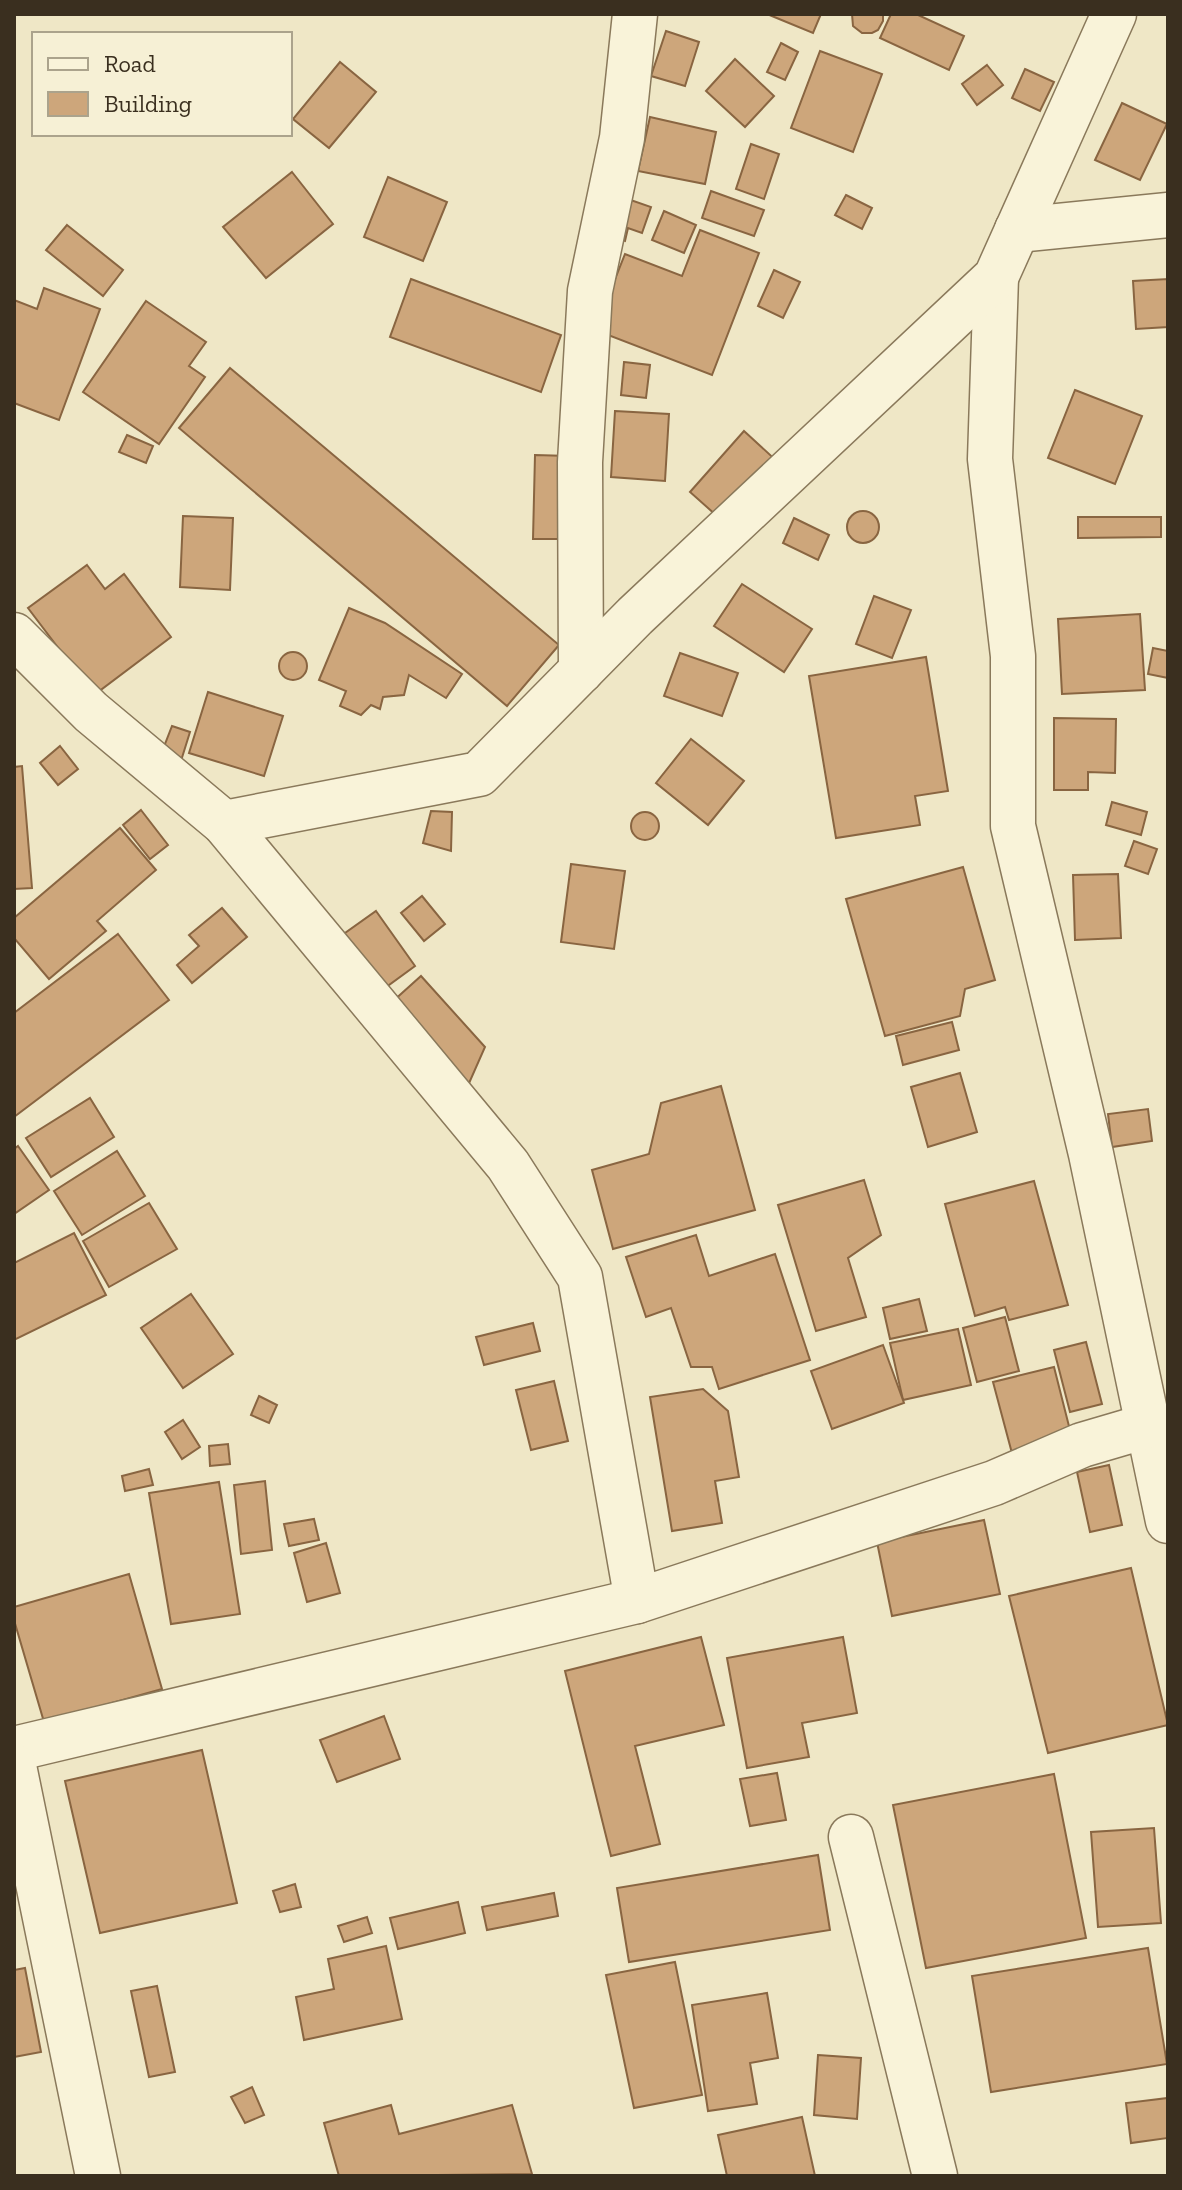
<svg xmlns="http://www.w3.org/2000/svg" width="1182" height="2190" viewBox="0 0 1182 2190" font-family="'Zilla Slab',serif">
<rect width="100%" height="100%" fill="#efe7c6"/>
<g fill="#cda67b" stroke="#896541" stroke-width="2">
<path d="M 767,14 L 821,14 L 813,33 Z"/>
<path d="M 852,14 L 883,14 L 883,21 L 878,30 L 872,33 L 862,33 L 853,26 Z"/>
<path d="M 891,14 L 916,14 L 964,36 L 949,70 L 880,38 Z"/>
<path d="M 666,31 L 699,42 L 685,86 L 651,76 Z"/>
<path d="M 781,43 L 798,52 L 785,80 L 767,72 Z"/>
<path d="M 820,51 L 882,74 L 853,152 L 791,128 Z"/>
<path d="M 735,59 L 774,96 L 745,127 L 706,91 Z"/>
<path d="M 340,62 L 376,92 L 329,148 L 293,119 Z"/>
<path d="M 987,65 L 1003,85 L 977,105 L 962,84 Z"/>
<path d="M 1025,69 L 1054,82 L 1040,111 L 1012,98 Z"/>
<path d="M 1122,103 L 1167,124 L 1140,180 L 1095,160 Z"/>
<path d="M 650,117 L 716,132 L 705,184 L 638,171 Z"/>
<path d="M 751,144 L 779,154 L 764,199 L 736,189 Z"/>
<path d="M 292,172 L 333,224 L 266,278 L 223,227 Z"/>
<path d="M 388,177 L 447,202 L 423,261 L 364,237 Z"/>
<path d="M 711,191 L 764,210 L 754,236 L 702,218 Z"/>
<path d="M 846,195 L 872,208 L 862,229 L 835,215 Z"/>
<path d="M 622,197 L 651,207 L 642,233 L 628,228 L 625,241 L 608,235 Z"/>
<path d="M 664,211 L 696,225 L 684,253 L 652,240 Z"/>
<path d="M 67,225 L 123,270 L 103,296 L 46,250 Z"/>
<path d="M 700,230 L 759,253 L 712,375 L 595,330 L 625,254 L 682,276 Z"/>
<path d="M 774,270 L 800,282 L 783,318 L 758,306 Z"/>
<path d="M 411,279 L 561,335 L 541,392 L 390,337 Z"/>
<path d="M 1168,279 L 1168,327 L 1136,329 L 1133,281 Z"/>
<path d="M 44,288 L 100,309 L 59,420 L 14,403 L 14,300 L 37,309 Z"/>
<path d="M 146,301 L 206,342 L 189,366 L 205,377 L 159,444 L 83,392 Z"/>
<path d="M 624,362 L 650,365 L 646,398 L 621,395 Z"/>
<path d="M 230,368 L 559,645 L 507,706 L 179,428 Z"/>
<path d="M 1075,390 L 1142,416 L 1115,484 L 1048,458 Z"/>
<path d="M 615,411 L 669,414 L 665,481 L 611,477 Z"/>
<path d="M 744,431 L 780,464 L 726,524 L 690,492 Z"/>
<path d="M 127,435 L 153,446 L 146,463 L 119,452 Z"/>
<path d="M 535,455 L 569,456 L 568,539 L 533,539 Z"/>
<circle cx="863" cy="527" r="16"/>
<path d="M 183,516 L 233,518 L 230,590 L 180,587 Z"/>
<path d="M 1078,517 L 1161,517 L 1161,537 L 1078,538 Z"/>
<path d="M 794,518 L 829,535 L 818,560 L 783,543 Z"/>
<path d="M 87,565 L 105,589 L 124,574 L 171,637 L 94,695 L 28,608 Z"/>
<path d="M 742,584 L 812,629 L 784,672 L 714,626 Z"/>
<path d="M 874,596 L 911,610 L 892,658 L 856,644 Z"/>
<path d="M 349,608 L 385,623 L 462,674 L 446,698 L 409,675 L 404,695 L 383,697 L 380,709 L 371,705 L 361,715 L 340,706 L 346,691 L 319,680 Z"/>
<path d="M 1140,614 L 1145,690 L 1062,694 L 1058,619 Z"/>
<path d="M 1153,648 L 1168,651 L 1168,678 L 1148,674 Z"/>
<circle cx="293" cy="666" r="14"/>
<path d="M 680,653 L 738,673 L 722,716 L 664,696 Z"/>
<path d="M 926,657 L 948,791 L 915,796 L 920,825 L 836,838 L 809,676 Z"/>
<path d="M 208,692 L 283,716 L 264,776 L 189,753 Z"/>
<path d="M 1054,718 L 1116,719 L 1115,773 L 1088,772 L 1088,790 L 1054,790 Z"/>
<path d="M 172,726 L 190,732 L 180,764 L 160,757 Z"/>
<path d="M 691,739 L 744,781 L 708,825 L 656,783 Z"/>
<path d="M 60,746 L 78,769 L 58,785 L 40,763 Z"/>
<path d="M 22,766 L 32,888 L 14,889 L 14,767 Z"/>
<path d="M 1112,802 L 1147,812 L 1141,835 L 1106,825 Z"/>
<path d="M 141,810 L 168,845 L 150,859 L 123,825 Z"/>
<path d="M 431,811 L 452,812 L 451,851 L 423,843 Z"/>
<circle cx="645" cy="826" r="14"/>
<path d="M 120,828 L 156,870 L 97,921 L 106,931 L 49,979 L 14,938 L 14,918 Z"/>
<path d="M 1134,841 L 1157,849 L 1148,874 L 1125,866 Z"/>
<path d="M 571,864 L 625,871 L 614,949 L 561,942 Z"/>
<path d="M 963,867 L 995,980 L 965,989 L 960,1016 L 885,1036 L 846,899 Z"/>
<path d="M 1118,874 L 1121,938 L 1075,940 L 1073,875 Z"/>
<path d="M 422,896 L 445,924 L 424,941 L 401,913 Z"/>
<path d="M 222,908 L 247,937 L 192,983 L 177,965 L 199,946 L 189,935 Z"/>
<path d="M 376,911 L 415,966 L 378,993 L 338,938 Z"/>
<path d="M 118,934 L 169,1000 L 14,1117 L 14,1013 Z"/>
<path d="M 421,976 L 485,1047 L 466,1090 L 382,1011 Z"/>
<path d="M 952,1022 L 959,1050 L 903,1065 L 896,1036 Z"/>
<path d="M 960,1073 L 977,1132 L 928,1147 L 911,1087 Z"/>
<path d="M 721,1086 L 755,1210 L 613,1249 L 592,1170 L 649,1154 L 661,1103 Z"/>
<path d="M 90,1098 L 114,1137 L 51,1177 L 26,1138 Z"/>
<path d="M 1148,1109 L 1152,1141 L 1112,1147 L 1108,1114 Z"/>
<path d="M 18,1146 L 49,1190 L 14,1214 L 14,1149 Z"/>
<path d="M 117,1151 L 145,1196 L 82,1235 L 54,1191 Z"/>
<path d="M 864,1180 L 881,1235 L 848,1258 L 866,1317 L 816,1331 L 778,1205 Z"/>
<path d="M 1034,1181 L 1068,1305 L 1009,1320 L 1005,1307 L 975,1316 L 945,1204 Z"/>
<path d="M 149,1203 L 177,1249 L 109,1287 L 83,1241 Z"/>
<path d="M 74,1233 L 106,1295 L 14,1340 L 14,1263 Z"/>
<path d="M 696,1235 L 709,1276 L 775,1254 L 810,1360 L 719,1389 L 712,1367 L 691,1367 L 671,1308 L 646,1317 L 626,1257 Z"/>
<path d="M 191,1294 L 233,1354 L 183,1388 L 141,1328 Z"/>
<path d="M 919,1299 L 927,1331 L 890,1339 L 883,1308 Z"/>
<path d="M 1005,1317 L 1019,1371 L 977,1382 L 963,1328 Z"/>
<path d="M 533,1323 L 540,1351 L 484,1365 L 476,1337 Z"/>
<path d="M 958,1329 L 971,1385 L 903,1400 L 890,1343 Z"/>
<path d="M 1086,1342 L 1102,1404 L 1070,1412 L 1054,1350 Z"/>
<path d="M 883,1345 L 904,1403 L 832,1429 L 811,1371 Z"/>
<path d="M 1054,1367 L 1073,1442 L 1013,1457 L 993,1382 Z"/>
<path d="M 554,1381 L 568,1441 L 531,1450 L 516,1390 Z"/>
<path d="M 703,1389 L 728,1411 L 739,1477 L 715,1481 L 722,1523 L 672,1531 L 650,1397 Z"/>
<path d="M 259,1396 L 277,1405 L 269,1423 L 251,1415 Z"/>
<path d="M 183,1420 L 200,1447 L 182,1459 L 165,1432 Z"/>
<path d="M 228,1444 L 230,1464 L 210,1466 L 209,1446 Z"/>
<path d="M 1109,1465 L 1122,1525 L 1090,1532 L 1077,1472 Z"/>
<path d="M 149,1469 L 153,1485 L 125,1491 L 122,1476 Z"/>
<path d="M 265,1481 L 272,1550 L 241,1554 L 234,1485 Z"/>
<path d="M 219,1482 L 240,1614 L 171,1624 L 149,1493 Z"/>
<path d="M 314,1519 L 319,1540 L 289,1546 L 284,1524 Z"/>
<path d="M 984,1520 L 1000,1594 L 892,1616 L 877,1542 Z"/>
<path d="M 326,1543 L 340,1593 L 307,1602 L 294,1553 Z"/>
<path d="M 1131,1568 L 1168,1725 L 1048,1753 L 1009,1596 Z"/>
<path d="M 129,1574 L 162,1689 L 44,1722 L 14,1620 L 14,1607 Z"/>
<path d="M 701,1637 L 724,1725 L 635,1746 L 660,1844 L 611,1856 L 565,1671 Z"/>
<path d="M 843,1637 L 857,1713 L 802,1723 L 809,1757 L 747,1768 L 727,1658 Z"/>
<path d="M 384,1716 L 400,1759 L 337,1782 L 320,1740 Z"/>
<path d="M 202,1750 L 237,1903 L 100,1933 L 65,1781 Z"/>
<path d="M 777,1773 L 786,1820 L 750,1826 L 740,1779 Z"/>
<path d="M 1054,1774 L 1086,1938 L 926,1968 L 893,1805 Z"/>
<path d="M 1154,1828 L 1161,1923 L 1098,1927 L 1091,1832 Z"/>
<path d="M 818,1855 L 830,1930 L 629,1962 L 617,1888 Z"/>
<path d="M 295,1884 L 301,1907 L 280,1912 L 273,1891 Z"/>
<path d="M 554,1893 L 558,1916 L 487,1930 L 482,1907 Z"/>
<path d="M 458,1902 L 465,1933 L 398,1949 L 390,1918 Z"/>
<path d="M 367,1917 L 372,1933 L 344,1942 L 338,1926 Z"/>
<path d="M 386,1946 L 402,2019 L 304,2040 L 296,1997 L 334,1989 L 328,1959 Z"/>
<path d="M 1148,1948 L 1167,2064 L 991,2092 L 972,1976 Z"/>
<path d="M 675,1962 L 702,2095 L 634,2108 L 606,1975 Z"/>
<path d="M 25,1968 L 41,2052 L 14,2057 L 14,1970 Z"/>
<path d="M 157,1986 L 175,2072 L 149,2077 L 131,1991 Z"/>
<path d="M 767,1993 L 778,2058 L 750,2063 L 757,2104 L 708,2111 L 692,2005 Z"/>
<path d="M 818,2055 L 861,2058 L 857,2119 L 814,2115 Z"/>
<path d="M 252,2087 L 264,2115 L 245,2123 L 231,2097 Z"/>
<path d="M 1168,2098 L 1168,2138 L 1131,2143 L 1126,2103 Z"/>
<path d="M 391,2105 L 399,2134 L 512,2105 L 532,2174 L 339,2176 L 324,2123 Z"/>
<path d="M 802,2117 L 815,2176 L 727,2176 L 718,2135 Z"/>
</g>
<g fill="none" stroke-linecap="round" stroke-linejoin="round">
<g stroke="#8a795b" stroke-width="47">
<g id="minor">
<path d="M 1017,230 L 1168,215"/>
<path d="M 996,277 L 990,459 L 1013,656 L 1013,826 L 1091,1154 L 1168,1521"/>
<path d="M 14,635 L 91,712 L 224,823 L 508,1165 L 580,1277 L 637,1601"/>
<path d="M 581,671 L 580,462 L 590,291 L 622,138 L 635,14"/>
<path d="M 224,823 L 479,774 L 635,616 L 996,277 L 1114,14"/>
<path d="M 14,1749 L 637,1601 L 994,1483 L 1082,1445 L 1150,1425"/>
<path d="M 14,1766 L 98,2176"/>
<path d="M 851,1837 L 935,2176"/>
</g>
</g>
<use href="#minor" stroke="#f9f3d9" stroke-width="44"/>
</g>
<rect width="1182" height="2190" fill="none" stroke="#3a2f1f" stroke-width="32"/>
<rect x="32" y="32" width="260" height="104" fill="#f6f0d5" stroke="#aba38c" stroke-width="2"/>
<rect x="48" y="58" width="40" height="12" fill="#f9f3d9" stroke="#aba38c" stroke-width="2"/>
<text x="104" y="72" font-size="24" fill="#3a2f1f">Road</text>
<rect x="48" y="92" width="40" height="24" fill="#cda67b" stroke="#aba38c" stroke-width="2"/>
<text x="104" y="112" font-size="24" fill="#3a2f1f">Building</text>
</svg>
